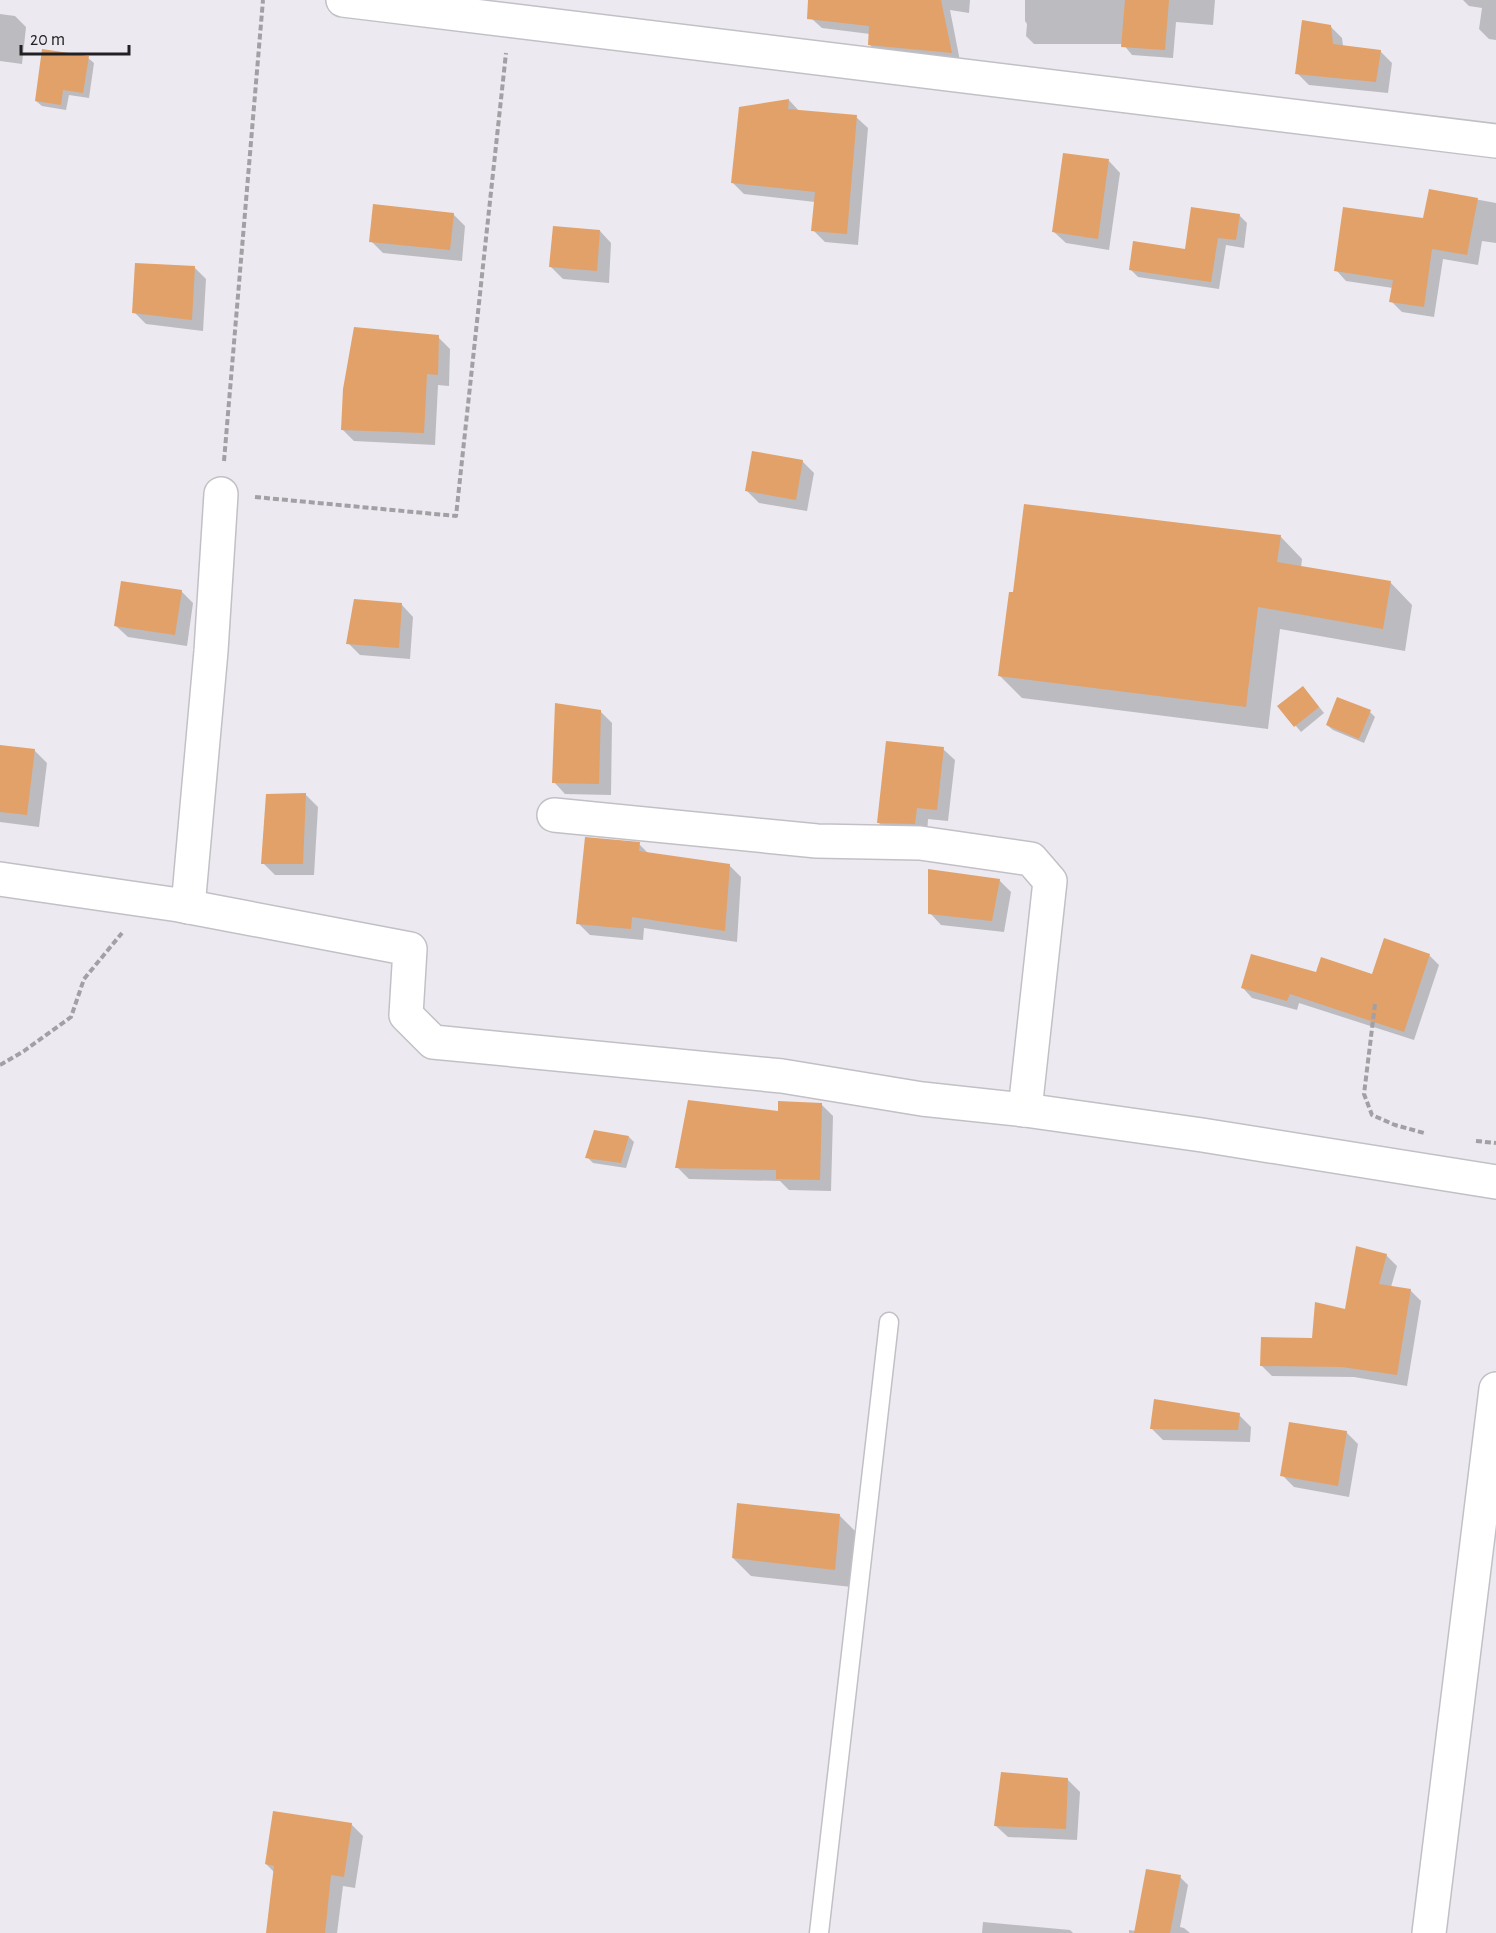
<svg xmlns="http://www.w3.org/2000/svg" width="1496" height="1933" viewBox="0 0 1496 1933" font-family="'Alegreya Sans',sans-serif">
<rect width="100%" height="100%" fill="#eceaf0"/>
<g fill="#0003">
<path d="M 814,0 L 970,0 L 969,13 L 950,10 L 960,61 L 879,54 L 870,45 L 870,34 L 822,28 L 812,19 Z"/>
<path d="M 1025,0 L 1215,0 L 1213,25 L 1176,22 L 1173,58 L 1132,55 L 1123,44 L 1034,44 L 1026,36 L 1027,24 L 1025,21 Z"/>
<path d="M 1463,0 L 1496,0 L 1496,40 L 1489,39 L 1479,29 L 1482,8 L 1469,6 Z"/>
<path d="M 0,14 L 15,16 L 26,27 L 22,64 L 0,61 Z"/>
<path d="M 1330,26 L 1342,38 L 1343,46 L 1380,51 L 1392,63 L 1388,93 L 1309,85 L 1297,73 Z"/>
<path d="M 88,58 L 94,63 L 89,98 L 69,95 L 66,110 L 42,106 L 36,101 Z"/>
<path d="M 789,100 L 800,112 L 856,117 L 868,128 L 858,245 L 825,242 L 813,230 L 815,202 L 744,194 L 732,182 Z"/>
<path d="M 1109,161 L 1120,173 L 1109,250 L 1066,243 L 1054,232 Z"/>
<path d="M 1431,191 L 1496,203 L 1496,243 L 1482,241 L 1478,265 L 1443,259 L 1434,317 L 1402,312 L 1391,301 L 1393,288 L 1346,281 L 1336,270 L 1425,220 Z"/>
<path d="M 453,214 L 465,226 L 462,261 L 383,253 L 371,241 Z"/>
<path d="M 1239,215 L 1247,223 L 1244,248 L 1226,245 L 1219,289 L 1138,277 L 1130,269 L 1186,251 Z"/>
<path d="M 600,231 L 611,243 L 609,283 L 563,279 L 551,267 Z"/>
<path d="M 194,267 L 206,279 L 203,331 L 146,324 L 134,312 Z"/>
<path d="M 438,337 L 450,349 L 449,386 L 438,385 L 435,445 L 354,441 L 342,429 Z"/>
<path d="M 802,461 L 814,473 L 807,511 L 759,503 L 747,491 Z"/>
<path d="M 1280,536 L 1302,559 L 1301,568 L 1390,582 L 1412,605 L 1405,651 L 1280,629 L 1268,729 L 1022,698 L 1000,676 Z"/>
<path d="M 181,591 L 193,603 L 187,646 L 128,637 L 116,626 Z"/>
<path d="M 402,605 L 413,617 L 410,659 L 360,655 L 348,643 Z"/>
<path d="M 1308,693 L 1324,713 L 1301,732 L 1279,706 Z"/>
<path d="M 600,711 L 612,723 L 611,795 L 565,794 L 554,782 Z"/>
<path d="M 1370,712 L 1375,717 L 1364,743 L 1333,730 L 1327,725 Z"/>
<path d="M 0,747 L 35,751 L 47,763 L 39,827 L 0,822 Z"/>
<path d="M 943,749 L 955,760 L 948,821 L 928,819 L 927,835 L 891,835 L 879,823 Z"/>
<path d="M 306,795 L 318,807 L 314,875 L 275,875 L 263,863 Z"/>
<path d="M 639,844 L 649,854 L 729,865 L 741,877 L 737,942 L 644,928 L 643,940 L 590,935 L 578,923 Z"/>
<path d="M 999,880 L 1011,892 L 1004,932 L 941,925 L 930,913 Z"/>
<path d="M 1429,955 L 1439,965 L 1414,1040 L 1299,1003 L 1297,1010 L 1252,998 L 1243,988 L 1317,974 L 1373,976 Z"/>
<path d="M 821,1104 L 833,1116 L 831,1191 L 789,1190 L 780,1181 L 689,1179 L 677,1167 L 779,1112 Z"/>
<path d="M 629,1137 L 634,1142 L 626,1168 L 593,1163 L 587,1157 Z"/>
<path d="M 1386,1255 L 1397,1266 L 1391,1287 L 1410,1290 L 1421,1301 L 1407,1386 L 1354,1377 L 1272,1376 L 1261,1365 L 1314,1339 L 1346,1311 Z"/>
<path d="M 1239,1415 L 1251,1427 L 1250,1442 L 1163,1440 L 1151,1428 Z"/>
<path d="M 1346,1432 L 1358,1444 L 1349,1497 L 1294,1487 L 1282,1475 Z"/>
<path d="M 840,1516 L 858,1534 L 852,1587 L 751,1576 L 733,1558 Z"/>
<path d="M 1068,1780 L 1080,1792 L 1077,1840 L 1008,1837 L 996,1826 Z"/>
<path d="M 351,1824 L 363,1836 L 355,1888 L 343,1886 L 337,1933 L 268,1933 L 274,1872 L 266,1864 Z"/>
<path d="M 1180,1877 L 1188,1885 L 1180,1927 L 1184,1928 L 1190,1933 L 1129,1933 L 1129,1930 L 1136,1931 Z"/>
<path d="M 983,1922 L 1070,1930 L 1073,1933 L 982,1933 Z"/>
</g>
<g fill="#e2a169">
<path d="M 808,0 L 941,0 L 952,53 L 868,45 L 869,26 L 807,19 Z"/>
<path d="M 1125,0 L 1169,0 L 1165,50 L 1121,47 Z"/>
<path d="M 1302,20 L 1331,25 L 1333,44 L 1381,50 L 1376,82 L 1295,74 Z"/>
<path d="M 42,49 L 89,56 L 83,93 L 63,90 L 61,105 L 35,101 Z"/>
<path d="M 789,99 L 788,109 L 857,115 L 847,234 L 811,231 L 815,192 L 731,183 L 739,107 Z"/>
<path d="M 1063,153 L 1109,159 L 1098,239 L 1052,232 Z"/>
<path d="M 1429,189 L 1478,198 L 1467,255 L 1432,249 L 1424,307 L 1389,302 L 1393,280 L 1334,271 L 1343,207 L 1423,218 Z"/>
<path d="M 373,204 L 454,213 L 450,250 L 369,242 Z"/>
<path d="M 1191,207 L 1240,214 L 1236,240 L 1218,238 L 1211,282 L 1129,270 L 1133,241 L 1185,249 Z"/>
<path d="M 553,226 L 600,230 L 597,271 L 549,267 Z"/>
<path d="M 135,263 L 195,266 L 192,320 L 132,313 Z"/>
<path d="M 354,327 L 439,335 L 438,375 L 427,374 L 424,433 L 341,430 L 343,389 Z"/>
<path d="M 752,451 L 803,460 L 796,500 L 745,491 Z"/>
<path d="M 1024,504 L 1281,535 L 1277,562 L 1391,581 L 1383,629 L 1258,607 L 1246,707 L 998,676 L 1009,592 L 1013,592 Z"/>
<path d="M 121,581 L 182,590 L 175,635 L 114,626 Z"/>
<path d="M 354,599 L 402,603 L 399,648 L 346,644 Z"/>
<path d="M 1303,686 L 1319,707 L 1294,727 L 1277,706 Z"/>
<path d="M 1337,697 L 1371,710 L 1359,739 L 1326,725 Z"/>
<path d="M 555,703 L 601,710 L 599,784 L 552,783 Z"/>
<path d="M 886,741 L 944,747 L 937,810 L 917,808 L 915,824 L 877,823 Z"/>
<path d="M 0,745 L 35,749 L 27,815 L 0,812 Z"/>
<path d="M 306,793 L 303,864 L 261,864 L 266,794 Z"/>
<path d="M 585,837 L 640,842 L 639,851 L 730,864 L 725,931 L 632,917 L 631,929 L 576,924 Z"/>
<path d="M 928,869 L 1000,879 L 992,921 L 928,914 Z"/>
<path d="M 1384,938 L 1430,954 L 1404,1032 L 1290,994 L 1287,1001 L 1241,988 L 1251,954 L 1316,972 L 1321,957 L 1372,974 Z"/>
<path d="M 688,1100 L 778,1111 L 778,1101 L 822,1103 L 820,1180 L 776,1179 L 776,1170 L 675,1168 Z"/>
<path d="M 594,1130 L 629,1136 L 621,1163 L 585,1158 Z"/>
<path d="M 1356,1246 L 1387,1254 L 1379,1284 L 1411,1289 L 1397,1375 L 1342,1367 L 1260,1366 L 1261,1337 L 1312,1338 L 1315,1302 L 1345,1309 Z"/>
<path d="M 1154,1399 L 1240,1413 L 1238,1430 L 1150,1429 Z"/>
<path d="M 1289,1422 L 1347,1431 L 1338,1486 L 1280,1476 Z"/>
<path d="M 737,1503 L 840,1514 L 835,1570 L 732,1558 Z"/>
<path d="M 1001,1772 L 1068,1778 L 1066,1829 L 994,1826 Z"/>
<path d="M 273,1811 L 352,1823 L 344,1877 L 331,1875 L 325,1933 L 266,1933 L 274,1866 L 265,1864 Z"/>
<path d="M 1146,1869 L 1181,1875 L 1170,1933 L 1134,1933 Z"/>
</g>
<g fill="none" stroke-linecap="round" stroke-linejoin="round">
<g stroke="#c2c0c6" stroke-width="21">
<path id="service" d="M 819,1933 L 889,1322"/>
</g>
<g stroke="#c2c0c6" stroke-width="36">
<g id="minor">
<path d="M 343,0 L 1496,141"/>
<path d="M 554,815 L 817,841 L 920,843 L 1031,859 L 1050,881 L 1025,1110"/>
<path d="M 0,879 L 179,905 L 410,949 L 406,1015 L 433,1042 L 782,1076 L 922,1099 L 1025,1110 L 1202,1135 L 1496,1182"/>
<path d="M 188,907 L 211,651 L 221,494"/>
<path d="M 1429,1933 L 1496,1389"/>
</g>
</g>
<g stroke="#a2a0a5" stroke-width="4" stroke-dasharray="6 3" stroke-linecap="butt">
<path d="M 224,461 L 263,0"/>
<path d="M 255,497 L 456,516 L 506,53"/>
<path d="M 1375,1004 L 1364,1094 L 1372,1115 L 1395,1125 L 1424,1133"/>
<path d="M 0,1065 L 24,1051 L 71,1017 L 84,979 L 122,933"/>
<path d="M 1476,1141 L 1496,1143"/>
</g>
<use href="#service" stroke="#fff" stroke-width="18"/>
<use href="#minor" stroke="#fff" stroke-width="33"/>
</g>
<path d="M21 45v9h108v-9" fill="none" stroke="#212123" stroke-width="3"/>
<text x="30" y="45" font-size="18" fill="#212123" stroke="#eceaf0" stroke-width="4.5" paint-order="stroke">20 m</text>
</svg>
